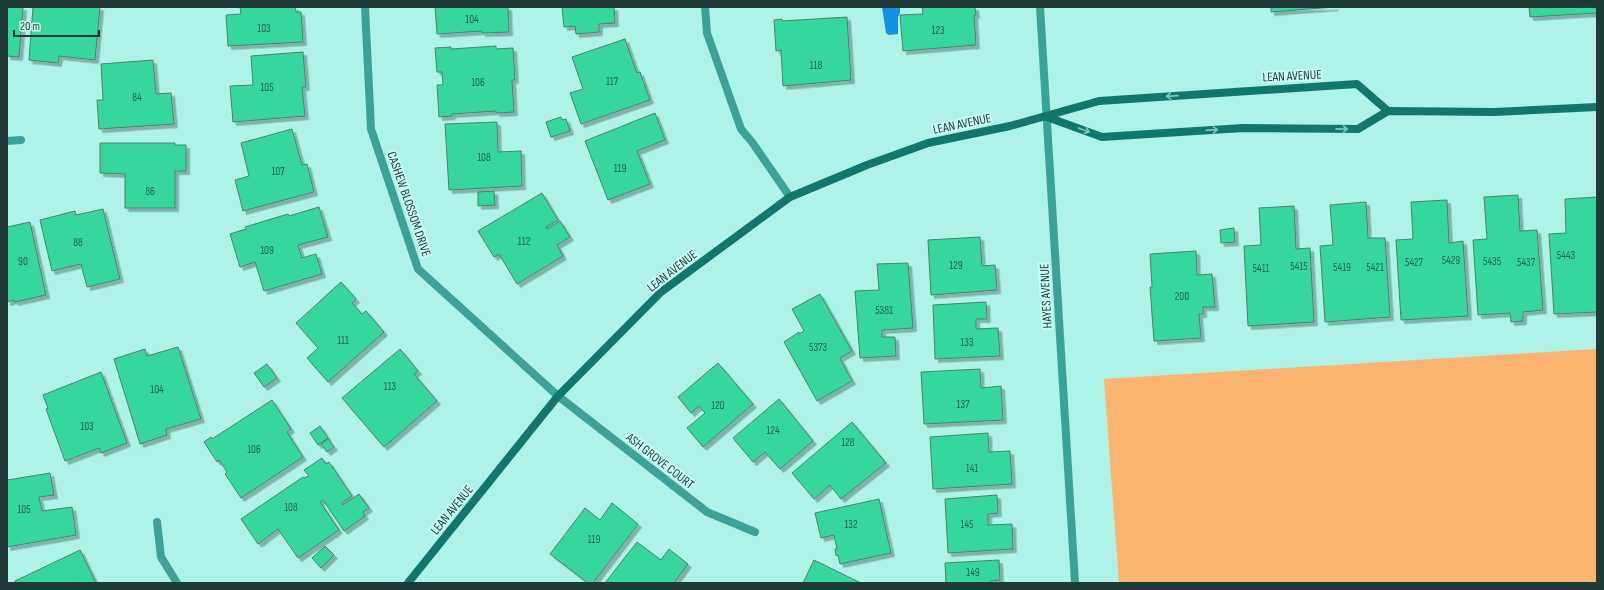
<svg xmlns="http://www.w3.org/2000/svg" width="1604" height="590" viewBox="0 0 1604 590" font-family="'Sofia Sans Condensed',sans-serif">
<defs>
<filter id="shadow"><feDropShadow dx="3.5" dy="3.5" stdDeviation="0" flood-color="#0004"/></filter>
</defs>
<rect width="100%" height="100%" fill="#aff2e8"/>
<path fill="#fab470" d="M 1597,349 L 1597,583 L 1119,583 L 1104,379 Z"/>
<path fill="#1293e2" d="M 882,7 L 900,7 L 900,13 L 898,17 L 898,34 L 889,35 L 886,33 Z"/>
<g fill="#34d79f" stroke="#4d826a" filter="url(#shadow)">
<path d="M 7,7 L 23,7 L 19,57 L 7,56 Z"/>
<path d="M 33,7 L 100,7 L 95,60 L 59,56 L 58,63 L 29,60 Z"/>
<path d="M 240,7 L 295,7 L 296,12 L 301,12 L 303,42 L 228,46 L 226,15 L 241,14 Z"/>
<path d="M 435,7 L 508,7 L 509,32 L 482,33 L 482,31 L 437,34 Z"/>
<path d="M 562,7 L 614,7 L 615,23 L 599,24 L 599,32 L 576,34 L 575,26 L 564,27 Z"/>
<path d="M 922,7 L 975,7 L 976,15 L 974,15 L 976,45 L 903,51 L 900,15 L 923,14 Z"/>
<path d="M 1271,7 L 1335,7 L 1271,12 Z"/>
<path d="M 1529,7 L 1597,7 L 1597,13 L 1530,17 Z"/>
<path d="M 847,17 L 851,80 L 783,86 L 781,50 L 776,51 L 774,20 L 782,19 L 782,21 Z"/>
<path d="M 625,39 L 637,73 L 640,72 L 650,100 L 581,124 L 570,93 L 583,89 L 572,57 Z"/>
<path d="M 496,46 L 496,49 L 513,48 L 515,80 L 512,80 L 514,112 L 496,113 L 496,111 L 452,114 L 452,116 L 439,117 L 437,85 L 443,85 L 442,72 L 437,72 L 435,48 L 451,47 L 451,49 Z"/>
<path d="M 303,52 L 306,87 L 302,87 L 305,116 L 233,122 L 230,86 L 253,85 L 251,56 Z"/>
<path d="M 153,60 L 156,94 L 171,93 L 174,124 L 99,129 L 97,100 L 103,100 L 101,64 Z"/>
<path d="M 655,113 L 665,140 L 637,151 L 650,184 L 608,200 L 585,141 Z"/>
<path d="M 561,117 L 562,120 L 566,119 L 570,131 L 551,137 L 546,122 Z"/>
<path d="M 497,122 L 498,152 L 521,151 L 522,186 L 449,190 L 445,124 Z"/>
<path d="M 292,129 L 302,165 L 307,164 L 314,192 L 243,211 L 235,180 L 249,176 L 241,143 Z"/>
<path d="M 100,143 L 175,143 L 175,145 L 186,145 L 186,171 L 175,171 L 175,208 L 125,208 L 125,174 L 100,173 Z"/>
<path d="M 494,191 L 495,205 L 478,206 L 478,192 Z"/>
<path d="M 542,193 L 558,220 L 546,227 L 547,229 L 560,221 L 570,237 L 557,245 L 563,256 L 517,284 L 499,254 L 494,257 L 478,231 Z"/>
<path d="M 1518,195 L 1520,231 L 1537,230 L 1543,310 L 1523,312 L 1523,321 L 1511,322 L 1510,313 L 1478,315 L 1473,240 L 1487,239 L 1484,197 Z"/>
<path d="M 1597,197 L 1597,312 L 1554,314 L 1549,234 L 1566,233 L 1565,199 Z"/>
<path d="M 1447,200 L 1449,243 L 1463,241 L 1468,316 L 1401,320 L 1396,240 L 1413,239 L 1411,202 Z"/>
<path d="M 1366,202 L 1368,238 L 1385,238 L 1390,317 L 1325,322 L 1320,246 L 1333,245 L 1330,205 Z"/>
<path d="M 1294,206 L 1296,249 L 1310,248 L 1314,322 L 1248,326 L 1244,246 L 1261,245 L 1259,208 Z"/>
<path d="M 319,207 L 328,237 L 298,245 L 302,258 L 316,254 L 322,274 L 264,291 L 255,262 L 240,267 L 230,234 L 246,229 L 245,227 L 288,214 L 289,216 Z"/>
<path d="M 103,209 L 120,279 L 87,287 L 81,264 L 52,271 L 40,220 L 75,211 L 76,215 Z"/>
<path d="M 30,222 L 46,295 L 15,302 L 14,300 L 7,302 L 7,227 Z"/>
<path d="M 1234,228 L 1235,242 L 1221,243 L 1220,230 Z"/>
<path d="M 980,237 L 982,266 L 995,265 L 997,290 L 931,295 L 928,240 Z"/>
<path d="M 1196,251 L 1197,275 L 1212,274 L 1215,307 L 1203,307 L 1203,314 L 1199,314 L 1201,338 L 1154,341 L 1150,287 L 1152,287 L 1150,254 Z"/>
<path d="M 908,263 L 913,328 L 882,330 L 882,337 L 895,337 L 896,356 L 860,358 L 855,291 L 879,290 L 877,264 Z"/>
<path d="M 341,282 L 356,299 L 352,303 L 362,314 L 366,311 L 384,332 L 328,382 L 307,358 L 318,348 L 296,323 Z"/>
<path d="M 820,294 L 852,351 L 840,358 L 852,381 L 817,401 L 784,342 L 799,332 L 799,334 L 804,331 L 792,309 Z"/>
<path d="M 986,302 L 987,319 L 976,319 L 976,329 L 998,328 L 1000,356 L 935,359 L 933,305 Z"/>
<path d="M 178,347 L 201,419 L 166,429 L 167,435 L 140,444 L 114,359 L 145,349 L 147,356 Z"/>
<path d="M 400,349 L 418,371 L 414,374 L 437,401 L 384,447 L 342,398 Z"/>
<path d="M 718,363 L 753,404 L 703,447 L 687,428 L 705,413 L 699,406 L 691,413 L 678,397 Z"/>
<path d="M 267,364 L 277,378 L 264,387 L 254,373 Z"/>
<path d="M 980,369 L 981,388 L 1001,386 L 1003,420 L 924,424 L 921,372 Z"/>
<path d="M 101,372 L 127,443 L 101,453 L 99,448 L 65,461 L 46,409 L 48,408 L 43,395 Z"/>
<path d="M 779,399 L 813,441 L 780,469 L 765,452 L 753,462 L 733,438 Z"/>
<path d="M 272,400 L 291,429 L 287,432 L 303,457 L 241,498 L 225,474 L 227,472 L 219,460 L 217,462 L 204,442 L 211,437 L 212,439 Z"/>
<path d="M 852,422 L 886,463 L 841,499 L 830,485 L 814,499 L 792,473 Z"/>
<path d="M 320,426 L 328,438 L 318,445 L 310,433 Z"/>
<path d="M 988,433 L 989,452 L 1010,451 L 1012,484 L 933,489 L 930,437 Z"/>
<path d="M 328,439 L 334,447 L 327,452 L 321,444 Z"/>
<path d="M 322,458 L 326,464 L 329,462 L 352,496 L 342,503 L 343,505 L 359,494 L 369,508 L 363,512 L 365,516 L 344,531 L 323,500 L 320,502 L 339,530 L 298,558 L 278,529 L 258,544 L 241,519 L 303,477 L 304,478 L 309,476 L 304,470 Z"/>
<path d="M 50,473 L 54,495 L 39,497 L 42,511 L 72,507 L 76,535 L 7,547 L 7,480 Z"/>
<path d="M 997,495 L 998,513 L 988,514 L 988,525 L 1012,524 L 1013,549 L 948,553 L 945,499 Z"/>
<path d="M 879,499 L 891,553 L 840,564 L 838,555 L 836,556 L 835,549 L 837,549 L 834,535 L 821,538 L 815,513 Z"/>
<path d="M 612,503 L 638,524 L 593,583 L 588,583 L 550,554 L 585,508 L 600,520 Z"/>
<path d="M 637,542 L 661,560 L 669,549 L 688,564 L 674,583 L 605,583 Z"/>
<path d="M 325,546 L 334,555 L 321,568 L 312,558 Z"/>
<path d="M 80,550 L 96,583 L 15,583 L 15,581 Z"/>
<path d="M 814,560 L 861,583 L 803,583 Z"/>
<path d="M 999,560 L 1000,580 L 990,581 L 990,583 L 946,583 L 945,563 Z"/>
</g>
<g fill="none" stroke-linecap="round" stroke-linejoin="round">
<g stroke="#3aa296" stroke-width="8">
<path d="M 365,7 L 371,129 L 418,269 L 558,396 L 707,512 L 755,532"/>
<path d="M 705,7 L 707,33 L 741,129 L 752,142 L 790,197"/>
<path d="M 1040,7 L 1075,583"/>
<path d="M 7,141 L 21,140"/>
<path d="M 157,522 L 161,557 L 177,583"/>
</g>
<g stroke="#10776d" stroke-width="8">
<path d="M 1047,117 L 1102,137 L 1243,128 L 1358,129 L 1388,111 L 1494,112 L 1597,107"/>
<path d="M 408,583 L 558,396 L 661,292 L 790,197 L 867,165 L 928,143 L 1010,126 L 1099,101 L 1357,84 L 1388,111"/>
</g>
</g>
<defs><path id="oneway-shaft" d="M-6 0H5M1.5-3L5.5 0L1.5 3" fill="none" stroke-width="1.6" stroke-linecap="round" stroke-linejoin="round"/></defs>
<g stroke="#7ec7be">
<use href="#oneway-shaft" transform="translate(1172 96) rotate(176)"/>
<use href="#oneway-shaft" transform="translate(1342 129) rotate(1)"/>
<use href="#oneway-shaft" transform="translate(1084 130) rotate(20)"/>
<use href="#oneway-shaft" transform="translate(1212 130) rotate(-4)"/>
</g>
<g text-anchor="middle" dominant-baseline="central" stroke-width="4" stroke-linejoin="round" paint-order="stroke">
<g font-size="11" fill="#246251">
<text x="472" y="19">104</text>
<text x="264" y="28">103</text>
<text x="938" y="30">123</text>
<text x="816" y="65">118</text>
<text x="612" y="81">117</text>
<text x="478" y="82">106</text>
<text x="267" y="87">105</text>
<text x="137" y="97">84</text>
<text x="484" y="157">108</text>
<text x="620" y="168">119</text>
<text x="278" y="171">107</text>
<text x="150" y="191">86</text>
<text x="524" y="241">112</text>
<text x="78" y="242">88</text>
<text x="267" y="250">109</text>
<text x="1566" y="255">5443</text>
<text x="1451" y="260">5429</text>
<text x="23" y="261">90</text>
<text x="1492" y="261">5435</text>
<text x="1414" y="262">5427</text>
<text x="1526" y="262">5437</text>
<text x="956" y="265">129</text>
<text x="1299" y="266">5415</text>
<text x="1342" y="267">5419</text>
<text x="1375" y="267">5421</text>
<text x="1261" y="268">5411</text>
<text x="1182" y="296">200</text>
<text x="884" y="310">5381</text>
<text x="343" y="340">111</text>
<text x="967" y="342">133</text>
<text x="818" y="347">5373</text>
<text x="390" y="386">113</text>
<text x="157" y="389">104</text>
<text x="963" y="404">137</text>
<text x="718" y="405">120</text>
<text x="87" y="426">103</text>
<text x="773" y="430">124</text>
<text x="848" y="442">128</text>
<text x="254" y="449">106</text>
<text x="972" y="468">141</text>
<text x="291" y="507">108</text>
<text x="24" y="509">105</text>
<text x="851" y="524">132</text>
<text x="967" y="524">145</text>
<text x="594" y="539">119</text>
<text x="973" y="572">149</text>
</g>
<g font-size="13" fill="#1f3b37" stroke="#c8fdf4">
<text transform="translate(1292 76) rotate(-3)">LEAN AVENUE</text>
<text transform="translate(962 124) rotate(-12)">LEAN AVENUE</text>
<text transform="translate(409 204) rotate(71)">CASHEW BLOSSOM DRIVE</text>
<text transform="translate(672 271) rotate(-38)">LEAN AVENUE</text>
<text transform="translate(1046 296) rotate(-93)">HAYES AVENUE</text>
<text transform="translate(660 461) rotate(38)">ASH GROVE COURT</text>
<text transform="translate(452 510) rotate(-51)">LEAN AVENUE</text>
</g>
</g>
<rect width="1604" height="590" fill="none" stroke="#1f3b37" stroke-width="16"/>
<path d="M14 30v6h85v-6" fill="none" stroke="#1f3b37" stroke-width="2"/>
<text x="20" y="30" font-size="12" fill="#1f3b37" stroke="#c8fdf4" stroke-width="3" paint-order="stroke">20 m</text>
</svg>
